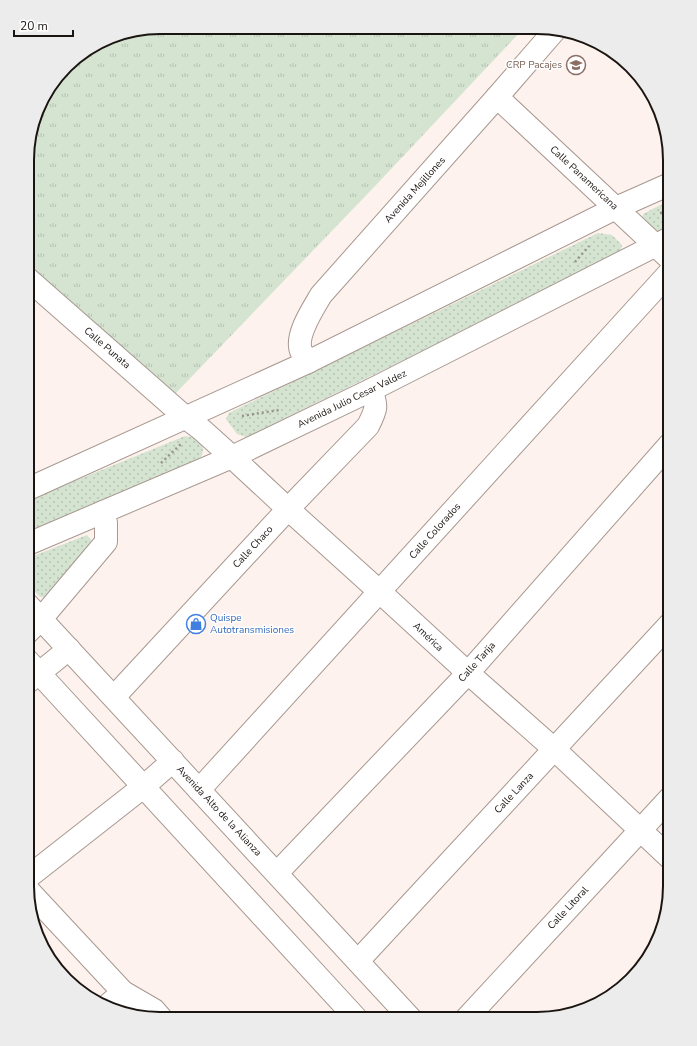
<svg xmlns="http://www.w3.org/2000/svg" width="697" height="1046" viewBox="0 0 697 1046" font-family="'Nunito Sans',sans-serif">
<defs>
<pattern id="grass-tufts" width="24" height="20" patternUnits="userSpaceOnUse"><rect width="24" height="20" fill="#d4e4d1"/><path d="M3 7l-1-3M5 7V3M7 7l1-3M15 17l-1-3M17 17v-4M19 17l1-3" fill="none" stroke="#b5c3b2"/></pattern>
<pattern id="park-dots" width="8" height="8" patternUnits="userSpaceOnUse"><rect width="8" height="8" fill="#d4e4d1"/><path d="M2 2h.1M6 6h.1" fill="none" stroke="#b5c3b2" stroke-width="1.8" stroke-linecap="round"/></pattern>
</defs>
<rect width="100%" height="100%" fill="#fdf2ed"/>
<path fill="url(#grass-tufts)" d="M 160,27 L 524,28 L 376,185 L 173,396 L 28,266 L 28,142 L 45,94 L 72,60 L 117,34 Z"/>
<g fill="url(#park-dots)">
<path d="M 670,200 L 670,233 L 667,235 L 656,231 L 642,220 L 643,214 Z"/>
<path d="M 598,233 L 612,235 L 622,245 L 620,255 L 246,437 L 237,434 L 226,419 L 229,413 Z"/>
<path d="M 185,436 L 195,438 L 200,441 L 203,449 L 202,455 L 199,460 L 28,532 L 28,500 Z"/>
<path d="M 87,535 L 94,544 L 48,597 L 40,597 L 27,583 L 28,558 Z"/>
</g>
<g fill="none" stroke-linecap="round" stroke-linejoin="round">
<g stroke="#a89890" stroke-width="24">
<g id="minor">
<path d="M 497,97 L 670,259"/>
<path d="M 28,279 L 185,417 L 202,430 L 232,457 L 288,509 L 380,592 L 468,673 L 554,749 L 670,858"/>
<path d="M 308,362 C 306,358 303,355 301,351 C 295,335 313,309 321,295 L 497,97 L 556,29"/>
<path d="M 27,604 L 411,1019"/>
<path d="M 27,633 L 41,619 L 106,542 L 106,523 L 103,512"/>
<path d="M 27,660 L 356,1018"/>
<path d="M 28,682 L 69,649"/>
<path d="M 114,697 L 288,509 L 368,426 C 376,410 378,407 371,390"/>
<path d="M 199,790 L 670,272"/>
<path d="M 277,873 L 468,673 L 670,444"/>
<path d="M 27,878 L 143,787 L 173,761"/>
<path d="M 28,890 L 123,992 L 154,1010 L 161,1018"/>
<path d="M 358,961 L 670,624"/>
<path d="M 109,1004 L 123,992"/>
<path d="M 466,1019 L 670,798"/>
</g>
</g>
<g stroke="#a89890" stroke-width="24">
<g id="major">
<path d="M 28,489 L 308,362 L 616,208 L 670,184"/>
<path d="M 28,544 L 232,457 L 371,390 L 670,238"/>
</g>
</g>
<g stroke="#99918d" stroke-width="2.5" stroke-dasharray="2 3" stroke-linecap="butt">
<path d="M 660,213 L 670,212"/>
<path d="M 575,262 L 589,246"/>
<path d="M 242,416 L 279,410"/>
<path d="M 161,463 L 182,443"/>
</g>
<use href="#minor" stroke="#fff" stroke-width="22"/>
<use href="#major" stroke="#fff" stroke-width="22"/>
</g>
<defs>
<g id="school-ring" transform="scale(1)"><circle r="9.5" fill="#fff" stroke="#8d6e63" stroke-width="1.5"/><path d="M0-5L7-2L0 1L-7-2ZM-4 1L0 2.5L4 1V4Q0 6-4 4Z" fill="#8d6e63"/></g>
<g id="shop-ring" transform="scale(1)"><circle r="9.5" fill="#fff" stroke="#3f7fe0" stroke-width="1.5"/><path d="M-5-2.5h2.3a2.7 3.5 0 0 1 5.4 0H5L5.5 6h-11ZM-1.5-2.5h3a1.5 2.3 0 0 0-3 0Z" fill="#3f7fe0"/></g>
</defs>
<g fill-rule="evenodd">
<use href="#school-ring" x="576" y="65"/>
<use href="#shop-ring" x="196" y="624"/>
</g>
<g text-anchor="middle" dominant-baseline="central" stroke-width="3" stroke-linejoin="round" paint-order="stroke">
<g font-size="10" fill="#785e54" stroke="#fff" text-anchor="end">
<text x="562" y="65">CRP Pacajes</text>
</g>
<g font-size="10" fill="#1b1512" stroke="#fff">
<text transform="translate(584 178) rotate(43)">Calle Panamericana</text>
<text transform="translate(415 190) rotate(-48)">Avenida Mejillones</text>
<text transform="translate(107 348) rotate(41)">Calle Punata</text>
<text transform="translate(352 399) rotate(-26)">Avenida Julio Cesar Valdez</text>
<text transform="translate(435 531) rotate(-48)">Calle Colorados</text>
<text transform="translate(253 547) rotate(-47)">Calle Chaco</text>
<text transform="translate(428 637) rotate(43)">América</text>
<text transform="translate(477 662) rotate(-48)">Calle Tarija</text>
<text transform="translate(514 793) rotate(-47)">Calle Lanza</text>
<text transform="translate(219 811) rotate(47)">Avenida Alto de la Alianza</text>
<text transform="translate(568 908) rotate(-47)">Calle Litoral</text>
</g>
<g font-size="10" fill="#366cbe" stroke="#fff" text-anchor="start">
<text x="210" y="618">Quispe<tspan x="210" dy="12">Autotransmisiones</tspan></text>
</g>
</g>
<path d="M0 0H697V1046H0ZM160 34H537A126 126 0 0 1 663 160V886A126 126 0 0 1 537 1012H160A126 126 0 0 1 34 886V160A126 126 0 0 1 160 34Z" fill="#edecec" fill-rule="evenodd"/>
<path fill="none" stroke="#1b1512" stroke-width="2" d="M160 34H537A126 126 0 0 1 663 160V886A126 126 0 0 1 537 1012H160A126 126 0 0 1 34 886V160A126 126 0 0 1 160 34Z"/>
<path d="M14 30v6h59v-6" fill="none" stroke="#1b1512" stroke-width="2"/>
<text x="20" y="30" font-size="12" fill="#1b1512" stroke="#ffffff" stroke-width="3" paint-order="stroke">20 m</text>
</svg>
